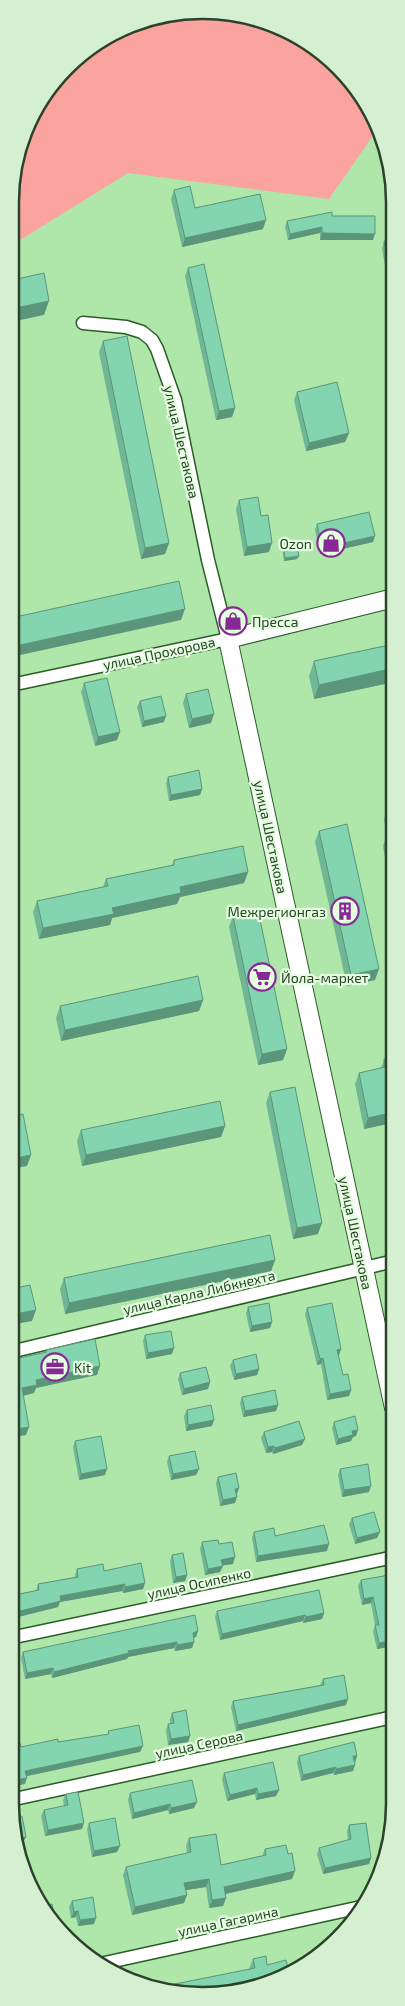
<svg xmlns="http://www.w3.org/2000/svg" width="405" height="2006" viewBox="0 0 405 2006" font-family="'Exo 2',sans-serif">
<rect width="100%" height="100%" fill="#afe6a9"/>
<path fill="#fba39f" d="M 227,12 L 288,30 L 339,67 L 379,127 L 329,199 L 128,173 L 12,245 L 12,178 L 36,107 L 85,50 L 152,17 Z"/>
<g fill="none" stroke-linecap="round" stroke-linejoin="round">
<g stroke="#2b5d27" stroke-width="15">
<g id="street">
<path d="M 11,685 L 228,639 L 208,560 L 175,400 L 157,349 L 152,340 L 142,332 L 126,327 L 83,323"/>
<path d="M 10,1352 L 394,1261"/>
<path d="M 10,1638 L 394,1557"/>
<path d="M 10,1800 L 393,1717"/>
<path d="M 100,1964 L 361,1907"/>
</g>
</g>
<g stroke="#2b5d27" stroke-width="20">
<path id="secondary" d="M 394,1408 L 228,639 L 394,598"/>
</g>
<use href="#street" stroke="#fff" stroke-width="12"/>
<use href="#secondary" stroke="#fff" stroke-width="18"/>
</g>
<g fill="#70b796">
<path d="M 174,190 L 195,208 L 263,229 L 182,247 L 171,199 Z"/>
<path d="M 332,216 L 373,240 L 320,240 L 320,233 L 288,240 L 285,227 L 287,221 Z"/>
<path d="M 384,241 L 395,264 L 385,266 L 382,248 Z"/>
<path d="M 188,268 L 235,408 L 232,417 L 216,420 L 185,276 Z"/>
<path d="M 103,341 L 169,543 L 165,554 L 141,559 L 99,352 Z"/>
<path d="M 297,392 L 349,433 L 345,442 L 306,451 L 294,400 Z"/>
<path d="M 239,500 L 261,516 L 269,552 L 244,556 L 236,509 Z"/>
<path d="M 317,524 L 373,542 L 320,554 L 315,530 Z"/>
<path d="M 283,544 L 297,559 L 284,561 L 282,547 Z"/>
<path d="M 394,644 L 394,682 L 314,699 L 309,676 L 314,661 Z"/>
<path d="M 84,683 L 117,740 L 95,746 L 81,692 Z"/>
<path d="M 186,694 L 211,723 L 189,728 L 183,703 Z"/>
<path d="M 140,701 L 164,722 L 142,727 L 137,707 Z"/>
<path d="M 168,777 L 202,789 L 200,795 L 169,801 L 166,783 Z"/>
<path d="M 394,809 L 394,870 L 393,863 L 386,864 L 383,846 L 386,837 L 387,837 L 384,819 L 387,810 Z"/>
<path d="M 319,831 L 375,980 L 347,986 L 315,842 Z"/>
<path d="M 174,860 L 248,872 L 244,883 L 180,897 L 177,904 L 112,918 L 110,925 L 39,939 L 33,912 L 37,901 L 103,887 L 106,879 L 172,865 Z"/>
<path d="M 233,916 L 287,1049 L 283,1060 L 258,1065 L 229,927 Z"/>
<path d="M 203,1000 L 199,1011 L 61,1041 L 56,1018 L 60,1006 Z"/>
<path d="M 394,1057 L 394,1118 L 392,1123 L 364,1129 L 355,1084 L 359,1073 L 381,1068 L 384,1059 Z"/>
<path d="M 270,1092 L 318,1234 L 293,1239 L 266,1103 Z"/>
<path d="M 225,1126 L 221,1137 L 82,1166 L 77,1141 L 81,1130 Z"/>
<path d="M 275,1260 L 271,1271 L 65,1314 L 60,1289 L 64,1278 Z"/>
<path d="M 248,1307 L 272,1322 L 270,1328 L 250,1332 L 246,1313 Z"/>
<path d="M 307,1308 L 341,1349 L 338,1355 L 343,1375 L 351,1390 L 349,1396 L 327,1400 L 321,1364 L 317,1365 L 305,1314 Z"/>
<path d="M 145,1335 L 172,1354 L 146,1359 L 143,1341 Z"/>
<path d="M 233,1360 L 259,1369 L 257,1375 L 234,1380 L 230,1366 Z"/>
<path d="M 180,1373 L 210,1382 L 208,1389 L 182,1395 L 178,1379 Z"/>
<path d="M 242,1397 L 278,1405 L 276,1411 L 243,1417 L 240,1403 Z"/>
<path d="M 187,1410 L 212,1426 L 186,1431 L 184,1416 Z"/>
<path d="M 334,1422 L 356,1436 L 353,1437 L 351,1441 L 336,1445 L 332,1428 Z"/>
<path d="M 264,1432 L 302,1445 L 273,1454 L 272,1452 L 266,1453 L 261,1438 Z"/>
<path d="M 75,1441 L 105,1475 L 79,1480 L 73,1447 Z"/>
<path d="M 169,1456 L 199,1469 L 196,1475 L 171,1480 L 167,1462 Z"/>
<path d="M 340,1469 L 369,1492 L 342,1497 L 338,1475 Z"/>
<path d="M 218,1477 L 237,1494 L 235,1503 L 220,1506 L 216,1483 Z"/>
<path d="M 352,1518 L 380,1532 L 377,1538 L 355,1544 L 349,1524 Z"/>
<path d="M 254,1532 L 275,1536 L 327,1551 L 256,1562 L 252,1538 Z"/>
<path d="M 202,1542 L 219,1544 L 233,1564 L 222,1565 L 220,1572 L 205,1575 L 200,1549 Z"/>
<path d="M 172,1555 L 187,1575 L 185,1581 L 173,1583 L 170,1561 Z"/>
<path d="M 77,1569 L 104,1571 L 145,1583 L 143,1589 L 123,1593 L 122,1591 L 60,1602 L 58,1607 L 10,1619 L 10,1596 L 36,1591 L 38,1584 L 75,1577 L 75,1575 Z"/>
<path d="M 389,1575 L 394,1646 L 377,1649 L 373,1632 L 375,1625 L 371,1603 L 362,1605 L 358,1586 L 361,1580 Z"/>
<path d="M 217,1611 L 324,1613 L 322,1619 L 303,1623 L 303,1621 L 220,1640 L 215,1617 Z"/>
<path d="M 198,1631 L 196,1637 L 194,1638 L 192,1648 L 175,1651 L 174,1648 L 128,1657 L 127,1659 L 52,1678 L 51,1674 L 25,1679 L 21,1658 L 23,1652 Z"/>
<path d="M 392,1673 L 394,1673 L 393,1692 L 390,1679 Z"/>
<path d="M 323,1679 L 346,1705 L 236,1731 L 231,1707 L 233,1701 L 320,1685 Z"/>
<path d="M 172,1713 L 190,1736 L 188,1742 L 168,1745 L 166,1730 L 168,1724 L 170,1724 L 170,1719 Z"/>
<path d="M 393,1745 L 393,1766 L 391,1752 Z"/>
<path d="M 299,1756 L 357,1756 L 353,1771 L 334,1775 L 333,1773 L 301,1781 L 297,1762 Z"/>
<path d="M 224,1773 L 279,1790 L 276,1796 L 256,1800 L 255,1794 L 227,1801 L 222,1779 Z"/>
<path d="M 130,1793 L 194,1808 L 169,1814 L 168,1810 L 132,1819 L 128,1800 Z"/>
<path d="M 66,1794 L 82,1829 L 45,1836 L 41,1816 L 44,1810 L 64,1806 L 63,1800 Z"/>
<path d="M 89,1823 L 117,1852 L 92,1857 L 87,1829 Z"/>
<path d="M 349,1825 L 371,1858 L 369,1864 L 323,1874 L 317,1854 L 319,1848 L 348,1840 L 347,1831 Z"/>
<path d="M 189,1838 L 221,1865 L 262,1856 L 265,1849 L 292,1879 L 225,1894 L 226,1898 L 223,1906 L 209,1908 L 206,1887 L 186,1890 L 184,1903 L 132,1915 L 123,1875 L 126,1867 L 187,1853 L 186,1846 Z"/>
<path d="M 72,1901 L 94,1924 L 78,1926 L 76,1917 L 71,1918 L 69,1907 Z"/>
<path d="M 253,1959 L 267,1965 L 249,1969 Z"/>
</g>
<g fill="#5b957a">
<path d="M 266,220 L 263,229 L 182,247 L 185,238 Z"/>
<path d="M 322,227 L 320,233 L 288,240 L 290,234 Z"/>
<path d="M 322,233 L 375,234 L 373,240 L 320,240 Z"/>
<path d="M 395,259 L 395,264 L 385,266 L 388,260 Z"/>
<path d="M 49,301 L 44,315 L 11,322 L 11,309 Z"/>
<path d="M 235,408 L 232,417 L 216,420 L 219,411 Z"/>
<path d="M 349,433 L 345,442 L 306,451 L 309,443 Z"/>
<path d="M 375,536 L 373,542 L 320,554 L 322,548 Z"/>
<path d="M 169,543 L 165,554 L 141,559 L 145,548 Z"/>
<path d="M 272,543 L 269,552 L 244,556 L 247,547 Z"/>
<path d="M 299,556 L 297,559 L 284,561 L 285,558 Z"/>
<path d="M 185,609 L 181,620 L 11,657 L 11,647 Z"/>
<path d="M 394,668 L 394,682 L 314,699 L 319,685 Z"/>
<path d="M 214,714 L 211,723 L 189,728 L 192,719 Z"/>
<path d="M 166,716 L 164,722 L 142,727 L 144,721 Z"/>
<path d="M 120,732 L 117,740 L 95,746 L 98,737 Z"/>
<path d="M 202,789 L 200,795 L 169,801 L 171,795 Z"/>
<path d="M 394,855 L 394,860 L 393,863 L 386,864 L 389,856 Z"/>
<path d="M 248,872 L 244,883 L 180,897 L 177,904 L 112,918 L 110,925 L 39,939 L 43,928 L 180,887 Z"/>
<path d="M 379,969 L 375,980 L 347,986 L 351,975 Z"/>
<path d="M 203,1000 L 199,1011 L 61,1041 L 65,1030 Z"/>
<path d="M 287,1049 L 283,1060 L 258,1065 L 262,1054 Z"/>
<path d="M 394,1106 L 394,1118 L 392,1123 L 364,1129 L 368,1118 Z"/>
<path d="M 225,1126 L 221,1137 L 82,1166 L 86,1155 Z"/>
<path d="M 31,1155 L 27,1166 L 11,1169 L 11,1159 Z"/>
<path d="M 322,1223 L 318,1234 L 293,1239 L 297,1228 Z"/>
<path d="M 275,1260 L 271,1271 L 65,1314 L 69,1303 Z"/>
<path d="M 36,1310 L 32,1321 L 10,1325 L 10,1315 Z"/>
<path d="M 272,1322 L 270,1328 L 250,1332 L 252,1326 Z"/>
<path d="M 174,1348 L 172,1354 L 146,1359 L 148,1353 Z"/>
<path d="M 341,1349 L 339,1355 L 335,1356 L 337,1350 Z"/>
<path d="M 323,1358 L 321,1364 L 317,1365 L 320,1359 Z"/>
<path d="M 100,1366 L 97,1375 L 36,1388 L 34,1393 L 19,1397 L 22,1388 L 36,1380 Z"/>
<path d="M 259,1369 L 257,1375 L 234,1380 L 236,1374 Z"/>
<path d="M 210,1382 L 208,1389 L 182,1395 L 184,1389 Z"/>
<path d="M 351,1390 L 349,1396 L 327,1400 L 330,1394 Z"/>
<path d="M 278,1405 L 276,1411 L 243,1417 L 245,1411 Z"/>
<path d="M 214,1420 L 212,1426 L 186,1431 L 188,1425 Z"/>
<path d="M 29,1427 L 26,1435 L 10,1438 L 10,1430 Z"/>
<path d="M 358,1430 L 356,1436 L 353,1437 L 351,1441 L 336,1445 L 338,1439 L 352,1431 Z"/>
<path d="M 305,1439 L 302,1445 L 273,1454 L 275,1448 Z"/>
<path d="M 274,1446 L 272,1452 L 266,1453 L 268,1447 Z"/>
<path d="M 107,1469 L 105,1475 L 79,1480 L 81,1474 Z"/>
<path d="M 199,1469 L 196,1475 L 171,1480 L 173,1474 Z"/>
<path d="M 371,1486 L 369,1492 L 342,1497 L 344,1490 Z"/>
<path d="M 239,1488 L 237,1494 L 233,1495 L 235,1489 Z"/>
<path d="M 237,1497 L 235,1503 L 220,1506 L 223,1500 Z"/>
<path d="M 380,1532 L 377,1538 L 355,1544 L 357,1538 Z"/>
<path d="M 329,1544 L 327,1551 L 256,1562 L 258,1556 Z"/>
<path d="M 235,1557 L 233,1564 L 219,1566 L 221,1560 Z"/>
<path d="M 223,1566 L 220,1572 L 205,1575 L 208,1569 Z"/>
<path d="M 187,1575 L 185,1581 L 173,1583 L 176,1577 Z"/>
<path d="M 145,1583 L 143,1589 L 123,1593 L 125,1587 Z"/>
<path d="M 125,1584 L 122,1591 L 60,1602 L 58,1607 L 10,1619 L 12,1613 L 60,1596 Z"/>
<path d="M 373,1597 L 371,1603 L 362,1605 L 364,1599 Z"/>
<path d="M 324,1613 L 322,1619 L 303,1623 L 306,1617 Z"/>
<path d="M 305,1615 L 303,1621 L 220,1640 L 222,1634 Z"/>
<path d="M 198,1631 L 196,1637 L 190,1639 L 193,1633 Z"/>
<path d="M 394,1640 L 394,1646 L 377,1649 L 379,1643 Z"/>
<path d="M 177,1642 L 174,1648 L 128,1657 L 127,1659 L 52,1678 L 54,1672 L 128,1651 Z"/>
<path d="M 194,1642 L 192,1648 L 175,1651 L 177,1645 Z"/>
<path d="M 53,1668 L 51,1674 L 25,1679 L 27,1673 Z"/>
<path d="M 348,1699 L 346,1705 L 236,1731 L 238,1725 Z"/>
<path d="M 190,1736 L 188,1742 L 168,1745 L 171,1739 Z"/>
<path d="M 143,1746 L 140,1752 L 23,1777 L 25,1771 Z"/>
<path d="M 353,1756 L 357,1756 L 355,1762 Z"/>
<path d="M 355,1765 L 353,1771 L 334,1775 L 336,1769 Z"/>
<path d="M 336,1767 L 333,1773 L 301,1781 L 303,1775 Z"/>
<path d="M 27,1778 L 25,1784 L 10,1787 L 10,1781 Z"/>
<path d="M 257,1788 L 255,1794 L 227,1801 L 230,1795 Z"/>
<path d="M 279,1790 L 276,1796 L 256,1800 L 258,1794 Z"/>
<path d="M 197,1802 L 194,1808 L 169,1814 L 171,1808 Z"/>
<path d="M 170,1804 L 168,1810 L 132,1819 L 134,1813 Z"/>
<path d="M 84,1823 L 82,1829 L 45,1836 L 48,1830 Z"/>
<path d="M 26,1837 L 23,1843 L 18,1844 L 17,1839 Z"/>
<path d="M 120,1846 L 117,1852 L 92,1857 L 94,1851 Z"/>
<path d="M 371,1858 L 369,1864 L 323,1874 L 325,1868 Z"/>
<path d="M 295,1871 L 292,1879 L 221,1895 L 224,1887 Z"/>
<path d="M 209,1879 L 206,1887 L 181,1891 L 184,1883 Z"/>
<path d="M 187,1895 L 184,1903 L 132,1915 L 135,1907 Z"/>
<path d="M 226,1898 L 223,1906 L 209,1908 L 212,1900 Z"/>
<path d="M 78,1911 L 76,1917 L 71,1918 L 74,1912 Z"/>
<path d="M 96,1918 L 94,1924 L 78,1926 L 80,1920 Z"/>
</g>
<g fill="#82d5ae" stroke="#5b957a">
<path d="M 190,186 L 195,208 L 260,194 L 266,220 L 185,238 L 174,190 Z"/>
<path d="M 332,212 L 332,216 L 375,216 L 375,234 L 322,233 L 322,227 L 290,234 L 287,221 Z"/>
<path d="M 395,239 L 395,259 L 388,260 L 384,241 Z"/>
<path d="M 204,264 L 235,408 L 219,411 L 188,268 Z"/>
<path d="M 44,273 L 49,301 L 11,309 L 12,280 Z"/>
<path d="M 127,336 L 169,543 L 145,548 L 103,341 Z"/>
<path d="M 337,382 L 349,433 L 309,443 L 297,392 Z"/>
<path d="M 258,497 L 261,516 L 268,515 L 272,543 L 247,547 L 239,500 Z"/>
<path d="M 369,512 L 375,536 L 322,548 L 317,524 Z"/>
<path d="M 296,542 L 299,556 L 285,558 L 283,544 Z"/>
<path d="M 179,581 L 185,609 L 11,647 L 11,618 Z"/>
<path d="M 394,644 L 394,668 L 319,685 L 314,661 Z"/>
<path d="M 107,678 L 120,732 L 98,737 L 84,683 Z"/>
<path d="M 208,689 L 214,714 L 192,719 L 186,694 Z"/>
<path d="M 161,696 L 166,716 L 144,721 L 140,701 Z"/>
<path d="M 199,770 L 202,789 L 171,795 L 168,777 Z"/>
<path d="M 394,809 L 394,855 L 389,856 L 386,837 L 392,836 L 387,810 Z"/>
<path d="M 347,824 L 379,969 L 351,975 L 319,831 Z"/>
<path d="M 243,846 L 248,872 L 180,887 L 181,893 L 112,908 L 114,914 L 43,928 L 37,901 L 108,886 L 106,879 L 174,865 L 174,860 Z"/>
<path d="M 258,910 L 287,1049 L 262,1054 L 233,916 Z"/>
<path d="M 198,976 L 203,1000 L 65,1030 L 60,1006 Z"/>
<path d="M 394,1057 L 394,1112 L 368,1118 L 359,1073 L 385,1067 L 384,1059 Z"/>
<path d="M 295,1087 L 322,1223 L 297,1228 L 270,1092 Z"/>
<path d="M 220,1101 L 225,1126 L 86,1155 L 81,1130 Z"/>
<path d="M 23,1114 L 31,1155 L 11,1159 L 11,1117 Z"/>
<path d="M 270,1235 L 275,1260 L 69,1303 L 64,1278 Z"/>
<path d="M 30,1285 L 36,1310 L 10,1315 L 11,1289 Z"/>
<path d="M 269,1303 L 272,1322 L 252,1326 L 248,1307 Z"/>
<path d="M 332,1303 L 341,1349 L 337,1350 L 343,1375 L 348,1374 L 351,1390 L 330,1394 L 323,1358 L 320,1359 L 307,1308 Z"/>
<path d="M 171,1331 L 174,1348 L 148,1353 L 145,1335 Z"/>
<path d="M 95,1339 L 100,1366 L 36,1380 L 37,1385 L 22,1388 L 29,1427 L 10,1430 L 10,1360 L 47,1352 L 46,1350 Z"/>
<path d="M 256,1354 L 259,1369 L 236,1374 L 233,1360 Z"/>
<path d="M 206,1367 L 210,1382 L 184,1389 L 180,1373 Z"/>
<path d="M 275,1390 L 278,1405 L 245,1411 L 242,1397 Z"/>
<path d="M 211,1405 L 214,1420 L 188,1425 L 187,1410 Z"/>
<path d="M 355,1416 L 358,1430 L 352,1431 L 353,1435 L 338,1439 L 334,1422 Z"/>
<path d="M 299,1421 L 305,1439 L 275,1448 L 274,1446 L 268,1447 L 264,1432 Z"/>
<path d="M 101,1436 L 107,1469 L 81,1474 L 75,1441 Z"/>
<path d="M 195,1451 L 199,1469 L 173,1474 L 169,1456 Z"/>
<path d="M 368,1464 L 371,1486 L 344,1490 L 340,1469 Z"/>
<path d="M 236,1473 L 239,1488 L 235,1489 L 237,1497 L 223,1500 L 218,1477 Z"/>
<path d="M 374,1512 L 380,1532 L 357,1538 L 352,1518 Z"/>
<path d="M 324,1525 L 329,1544 L 258,1556 L 254,1532 L 274,1528 L 275,1536 Z"/>
<path d="M 218,1540 L 219,1544 L 232,1542 L 235,1557 L 221,1560 L 223,1566 L 208,1569 L 202,1542 Z"/>
<path d="M 183,1553 L 187,1575 L 176,1577 L 172,1555 Z"/>
<path d="M 141,1563 L 145,1583 L 125,1587 L 125,1584 L 60,1596 L 61,1601 L 12,1613 L 10,1603 L 10,1596 L 39,1590 L 38,1584 L 78,1577 L 77,1569 L 103,1564 L 104,1571 Z"/>
<path d="M 389,1575 L 394,1596 L 394,1640 L 379,1643 L 375,1625 L 379,1625 L 373,1597 L 364,1599 L 361,1580 Z"/>
<path d="M 319,1590 L 324,1613 L 306,1617 L 305,1615 L 222,1634 L 217,1611 Z"/>
<path d="M 195,1615 L 198,1631 L 193,1633 L 194,1642 L 177,1645 L 177,1642 L 128,1651 L 129,1653 L 54,1672 L 53,1668 L 27,1673 L 23,1652 Z"/>
<path d="M 344,1675 L 348,1699 L 238,1725 L 233,1701 L 324,1685 L 323,1679 Z"/>
<path d="M 186,1710 L 190,1736 L 171,1739 L 168,1724 L 174,1723 L 172,1713 Z"/>
<path d="M 139,1725 L 143,1746 L 25,1771 L 27,1778 L 10,1781 L 10,1745 L 20,1743 L 21,1747 L 58,1739 L 58,1742 L 109,1734 L 108,1731 Z"/>
<path d="M 354,1742 L 357,1756 L 353,1756 L 355,1765 L 336,1769 L 336,1767 L 303,1775 L 299,1756 Z"/>
<path d="M 273,1762 L 279,1790 L 258,1794 L 257,1788 L 230,1795 L 224,1773 Z"/>
<path d="M 192,1780 L 197,1802 L 171,1808 L 170,1804 L 134,1813 L 130,1793 Z"/>
<path d="M 78,1792 L 84,1823 L 48,1830 L 44,1810 L 68,1805 L 66,1794 Z"/>
<path d="M 22,1816 L 26,1837 L 17,1839 L 13,1818 Z"/>
<path d="M 115,1818 L 120,1846 L 94,1851 L 89,1823 Z"/>
<path d="M 366,1823 L 371,1858 L 325,1868 L 319,1848 L 351,1839 L 349,1825 Z"/>
<path d="M 216,1834 L 221,1865 L 266,1855 L 265,1849 L 286,1845 L 288,1854 L 292,1853 L 295,1871 L 224,1887 L 226,1898 L 212,1900 L 209,1879 L 184,1883 L 187,1895 L 135,1907 L 126,1867 L 191,1852 L 189,1838 Z"/>
<path d="M 93,1897 L 96,1918 L 80,1920 L 78,1911 L 74,1912 L 72,1901 Z"/>
<path d="M 52,1904 L 55,1918 L 52,1918 L 44,1906 Z"/>
<path d="M 266,1956 L 267,1965 L 286,1960 L 289,1972 L 264,1986 L 190,1996 L 160,1987 L 255,1968 L 253,1959 Z"/>
</g>
<defs>
<g id="shop-ring" transform="scale(1.4375)"><circle r="9.5" fill="#e3ffe0" stroke="#862994" stroke-width="1.5"/><path d="M-5-2.5h2.3a2.7 3.5 0 0 1 5.4 0H5L5.5 6h-11ZM-1.5-2.5h3a1.5 2.3 0 0 0-3 0Z" fill="#862994"/></g>
<g id="building-ring" transform="scale(1.4375)"><circle r="9.5" fill="#e3ffe0" stroke="#862994" stroke-width="1.5"/><path d="M-4-6H4V6H1V3H-1V6H-4ZM-2.5-4.3h1.7v1.8h-1.7ZM.8-4.3h1.7v1.8H.8ZM-2.5-1h1.7V.8h-1.7ZM.8-1h1.7V.8H.8Z" fill="#862994"/></g>
<g id="supermarket-ring" transform="scale(1.4375)"><circle r="9.5" fill="#e3ffe0" stroke="#862994" stroke-width="1.5"/><path d="M-6-5.5h2.5l.6 2H6L4.5 2H-2.5L-4.4-4H-6ZM-1.5 3.2a1.3 1.3 0 1 0 .1 0ZM3 3.2a1.3 1.3 0 1 0 .1 0Z" fill="#862994"/></g>
<g id="office-ring" transform="scale(1.4375)"><circle r="9.5" fill="#e3ffe0" stroke="#862994" stroke-width="1.5"/><path d="M-6-3h4V-5.5h4V-3h4V5H-6ZM-1-4.5V-3h2v-1.5ZM-6 0V1H6V0Z" fill="#862994"/></g>
</defs>
<g fill-rule="evenodd">
<use href="#shop-ring" x="331" y="543"/>
<use href="#shop-ring" x="233" y="621"/>
<use href="#building-ring" x="345" y="911"/>
<use href="#supermarket-ring" x="262" y="977"/>
<use href="#office-ring" x="55" y="1367"/>
</g>
<g text-anchor="middle" dominant-baseline="central" stroke-width="4.5" stroke-linejoin="round" paint-order="stroke">
<g font-size="14" fill="#2c422a" stroke="#e3ffe0">
<text transform="translate(182 442) rotate(77)">улица Шестакова</text>
<text transform="translate(159 653) rotate(-12)">улица Прохорова</text>
<text transform="translate(271 837) rotate(78)">улица Шестакова</text>
<text transform="translate(356 1233) rotate(78)">улица Шестакова</text>
<text transform="translate(199 1292) rotate(-13)">улица Карла Либкнехта</text>
<text transform="translate(199 1583) rotate(-12)">улица Осипенко</text>
<text transform="translate(199 1744) rotate(-12)">улица Серова</text>
<text transform="translate(228 1921) rotate(-12)">улица Гагарина</text>
</g>
<g font-size="14" fill="#2c422a" stroke="#e3ffe0" text-anchor="start">
<text x="312" y="543" text-anchor="end">Ozon</text>
<text x="252" y="621">Пресса</text>
<text x="326" y="911" text-anchor="end">Межрегионгаз</text>
<text x="281" y="977">Йола-маркет</text>
<text x="74" y="1367">Kit</text>
</g>
</g>
<path d="M0 0H405V2006H0ZM202 19H203A183 183 0 0 1 386 202V1804A183 183 0 0 1 203 1987H202A183 183 0 0 1 19 1804V202A183 183 0 0 1 202 19Z" fill="#d4f0d1" fill-rule="evenodd"/>
<path fill="none" stroke="#2c422a" stroke-width="2.5" d="M202 19H203A183 183 0 0 1 386 202V1804A183 183 0 0 1 203 1987H202A183 183 0 0 1 19 1804V202A183 183 0 0 1 202 19Z"/>
</svg>
